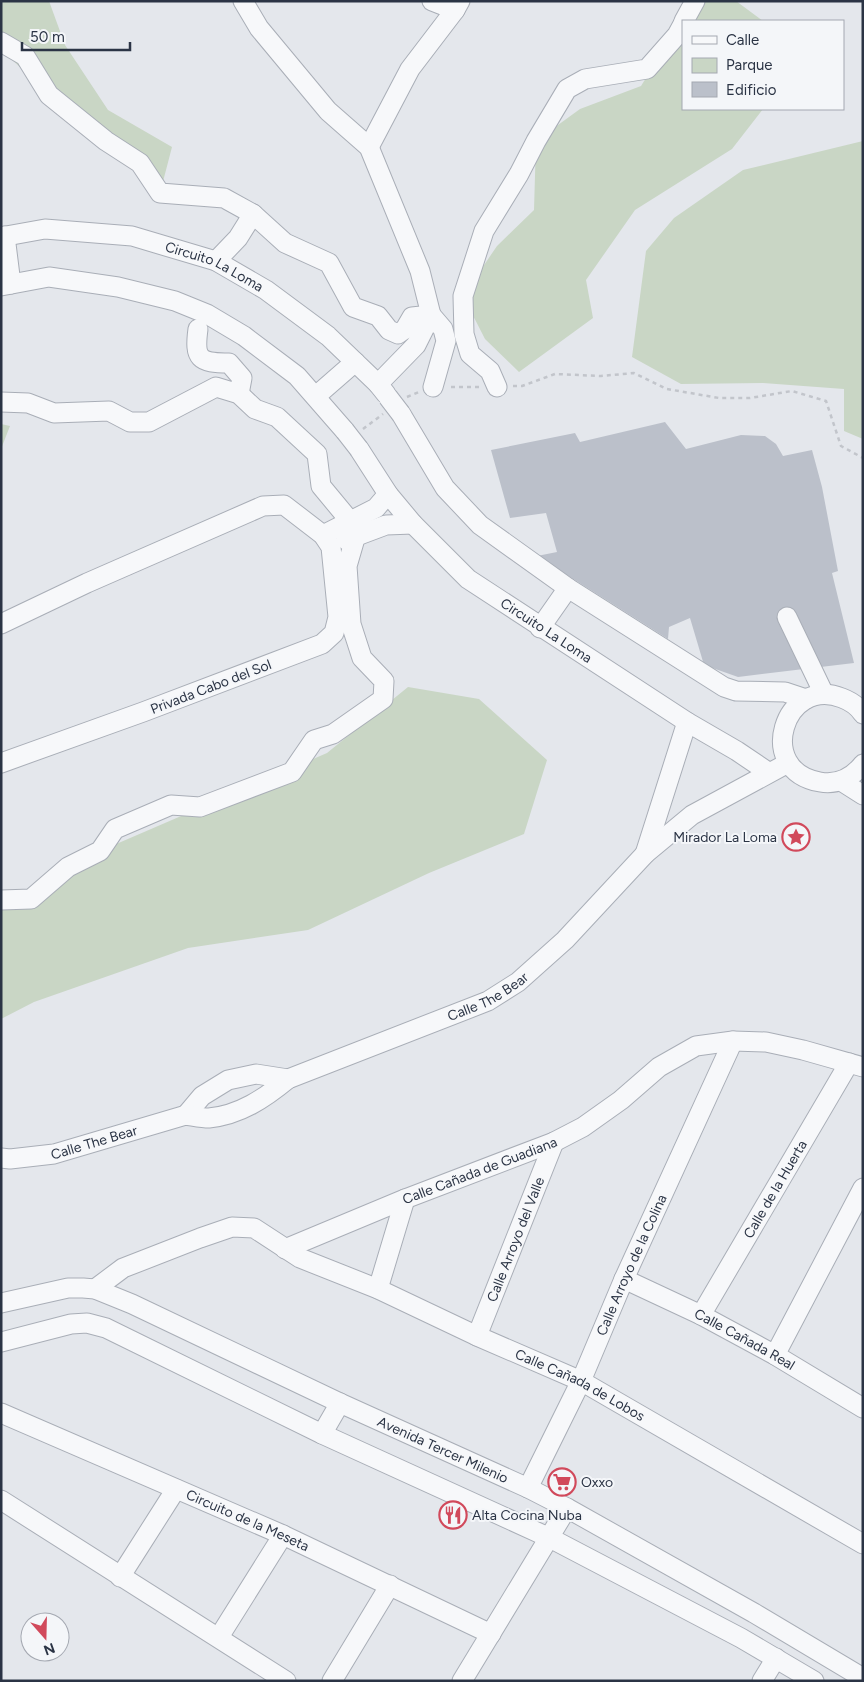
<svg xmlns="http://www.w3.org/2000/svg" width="864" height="1682" viewBox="0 0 864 1682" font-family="Figtree,sans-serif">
<rect width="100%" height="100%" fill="#e4e7ec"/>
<g fill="#c9d6c5">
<path d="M 1,1 L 49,1 L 65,45 L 108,110 L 172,147 L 160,193 L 1,50 Z"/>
<path d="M 694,1 L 736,1 L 763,21 L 683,21 L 683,109 L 763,109 L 732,149 L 635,210 L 586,280 L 593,318 L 519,372 L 485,339 L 463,296 L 497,246 L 534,210 L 536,141 L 580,109 L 641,86 Z"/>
<path d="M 863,141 L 863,439 L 844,431 L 844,389 L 763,383 L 681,384 L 632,357 L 646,251 L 674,218 L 743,170 Z"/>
<path d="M 1,424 L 10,426 L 1,449 Z"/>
<path d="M 408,687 L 479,699 L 547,760 L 524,834 L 429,873 L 308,930 L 188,948 L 34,1002 L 1,1019 L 1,895 L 20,899 L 100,851 L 327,753 Z"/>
</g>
<path fill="#bbc0ca" d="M 665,422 L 686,449 L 741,435 L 765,436 L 776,444 L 783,456 L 812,450 L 822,487 L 838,571 L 832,573 L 854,663 L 738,677 L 704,665 L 690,618 L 669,627 L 668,639 L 537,556 L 557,552 L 546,513 L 510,518 L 491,450 L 575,433 L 580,442 Z"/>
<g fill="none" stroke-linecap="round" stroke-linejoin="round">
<g stroke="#a9aeb7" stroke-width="21">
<g id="minor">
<path d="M 243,1 L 259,28 L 328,111 L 369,147 L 420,271 L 431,315 L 416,345 L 378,384"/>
<path d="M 432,1 L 455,10"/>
<path d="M 684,21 L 695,1"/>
<path d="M 1,42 L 25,56 L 49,95 L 106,141 L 140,163 L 160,193 L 224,198 L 253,214 L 285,243 L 329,263 L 353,307 L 378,316 L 389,330 L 398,334 L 405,329 L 412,317 L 431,315 L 443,329 L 446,341 L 433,387"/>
<path d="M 369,147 L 410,69 L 455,10 L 460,1"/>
<path d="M 5,236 L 11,284"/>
<path id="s1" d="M 1,237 L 45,229 L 132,236 L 216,261 L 266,290 L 328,336 L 378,384 L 386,394"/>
<path d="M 216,261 L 238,238 L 253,214"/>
<path d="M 1,286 L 49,277 L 118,287 L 175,301 L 207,314 L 244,336 L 297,376 L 345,431"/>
<path d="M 198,329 C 194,359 199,363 229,363 L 242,378 L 239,394"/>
<path d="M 497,387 L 490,371 L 470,354 L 464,334 L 463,296 L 484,231 L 519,174 L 536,141 L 567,89 L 585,79 L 647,69 L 677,35 L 683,24"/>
<path d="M 316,396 L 355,362"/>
<path d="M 1,402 L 28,403 L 54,413 L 109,411 L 130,422 L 149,422 L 216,387 L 239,394 L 255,409 L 277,417 L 317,454 L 321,486 L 350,521 L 356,535 L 347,566 L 351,624 L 362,658 L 384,681 L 383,699 L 333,734 L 314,740 L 292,772 L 200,807 L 171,805 L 115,829 L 100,851 L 68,867 L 31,899 L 1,900"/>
<path d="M 401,414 L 445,488 L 480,525 L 568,588 L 724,687 L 736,691 L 785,692 L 806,699"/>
<path id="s2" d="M 359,449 L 388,494 L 413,524 L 468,579 L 687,722 L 737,751 L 768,772"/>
<path d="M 323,535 L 376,508 L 388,494"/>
<path d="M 346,540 L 386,525 L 413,524"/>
<path d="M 787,617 L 824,694"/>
<path d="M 1,624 L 87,583 L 263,506 L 284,505 L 323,535 L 331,547 L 338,617 L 334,633 L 322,644 L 143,712 L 1,763"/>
<path d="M 540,628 L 568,588"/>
<path d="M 863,714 C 858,706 850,701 842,698 C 784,675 754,771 820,782 C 837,785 852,778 863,764"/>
<path d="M 841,781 L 863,795"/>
<path d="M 645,854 L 687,722"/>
<path d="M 186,1115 L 202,1096 L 228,1080 L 256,1074 L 288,1079"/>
<path id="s3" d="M 1,1158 L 10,1159 L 54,1154 L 186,1115 C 193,1116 202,1118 209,1118 C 240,1115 265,1098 288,1079 L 488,1001 L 518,982 L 565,940 L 645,854 L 692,815 L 788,763"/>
<path id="s4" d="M 285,1249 L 405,1199 L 554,1142 L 583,1127 L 621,1100 L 659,1067 L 696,1046 L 733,1041 L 766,1042 L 803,1050 L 863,1067"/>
<path id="s5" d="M 624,1279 L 701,1315 L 775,1355 L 863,1408"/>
<path id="s6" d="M 95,1289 L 123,1268 L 200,1238 L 232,1227 L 254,1228 L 300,1258 L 378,1289 L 477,1336 L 581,1381 L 863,1544"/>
<path d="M 378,1289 L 405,1199"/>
<path id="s7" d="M 1,1303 L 68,1288 L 83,1288 L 95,1289 L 132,1304 L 340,1403 L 528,1488 L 567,1508 L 754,1613 L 863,1678"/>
<path id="s8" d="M 701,1315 L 849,1063"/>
<path id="s9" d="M 477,1336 L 554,1142"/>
<path d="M 1,1342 L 71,1324 L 87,1323 L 106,1328 L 322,1434 L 550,1538 L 741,1638 L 814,1681"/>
<path d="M 775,1355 L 863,1188"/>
<path id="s10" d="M 1,1413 L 283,1535 L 491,1634"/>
<path d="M 322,1434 L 340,1403"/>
<path id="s11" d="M 528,1488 L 581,1381 L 624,1279 L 733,1041"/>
<path d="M 1,1500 L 286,1681"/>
<path d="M 120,1577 L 176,1489"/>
<path d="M 219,1637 L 283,1535"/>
<path d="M 332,1681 L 390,1585"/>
<path d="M 462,1681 L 567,1508"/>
<path d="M 762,1681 L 776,1658"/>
</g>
</g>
<g stroke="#c2c5cb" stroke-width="2.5" stroke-dasharray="4 4" stroke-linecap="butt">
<path d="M 513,386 L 522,386 L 555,374 L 601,376 L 634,373 L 667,389 L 719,398 L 750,398 L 792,391 L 826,401 L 841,446 L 863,458"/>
<path d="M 451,387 L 480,387"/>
<path d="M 407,397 L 419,392"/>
<path d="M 363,429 L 383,414"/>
</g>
<use href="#minor" stroke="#f7f8fa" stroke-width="19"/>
<g stroke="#a9aeb7" stroke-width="21" stroke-linecap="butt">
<g id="minor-bridge">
<path d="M 388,397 L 401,414"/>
<path d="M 345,431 L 359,449"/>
</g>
</g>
<use href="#minor-bridge" stroke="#f7f8fa" stroke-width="19"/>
</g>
<defs>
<g id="sight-ring" transform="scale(1.4375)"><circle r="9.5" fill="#f4f6f9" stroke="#d1495b" stroke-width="1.5"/><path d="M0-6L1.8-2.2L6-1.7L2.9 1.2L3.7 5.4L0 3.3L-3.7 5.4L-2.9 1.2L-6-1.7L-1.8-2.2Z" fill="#d1495b"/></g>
<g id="supermarket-ring" transform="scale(1.4375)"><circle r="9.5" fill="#f4f6f9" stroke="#d1495b" stroke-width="1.5"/><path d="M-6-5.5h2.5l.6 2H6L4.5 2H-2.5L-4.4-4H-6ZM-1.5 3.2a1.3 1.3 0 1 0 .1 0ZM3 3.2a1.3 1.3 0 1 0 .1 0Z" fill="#d1495b"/></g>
<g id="restaurant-ring" transform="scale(1.4375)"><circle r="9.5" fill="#f4f6f9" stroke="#d1495b" stroke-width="1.5"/><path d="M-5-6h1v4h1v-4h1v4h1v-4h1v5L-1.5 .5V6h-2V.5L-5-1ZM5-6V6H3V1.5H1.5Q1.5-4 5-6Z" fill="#d1495b"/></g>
</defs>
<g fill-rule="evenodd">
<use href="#sight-ring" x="796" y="837"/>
<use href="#supermarket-ring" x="562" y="1482"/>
<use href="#restaurant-ring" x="453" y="1515"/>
</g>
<g text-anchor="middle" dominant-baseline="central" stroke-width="4" stroke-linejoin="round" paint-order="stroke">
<g font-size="14" fill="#2b3445" stroke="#f4f6f9">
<text stroke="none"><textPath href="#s1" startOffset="220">Circuito La Loma</textPath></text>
<text stroke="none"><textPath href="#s2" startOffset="264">Circuito La Loma</textPath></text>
<text transform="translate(211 687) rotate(-21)">Privada Cabo del Sol</text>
<text stroke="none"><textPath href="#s3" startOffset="520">Calle The Bear</textPath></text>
<text stroke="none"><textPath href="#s3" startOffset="95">Calle The Bear</textPath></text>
<text stroke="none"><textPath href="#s4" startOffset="210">Calle Cañada de Guadiana</textPath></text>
<text stroke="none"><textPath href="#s8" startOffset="146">Calle de la Huerta</textPath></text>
<text stroke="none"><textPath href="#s9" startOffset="104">Calle Arroyo del Valle</textPath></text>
<text stroke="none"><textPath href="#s11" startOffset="246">Calle Arroyo de la Colina</textPath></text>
<text stroke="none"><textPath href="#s5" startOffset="135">Calle Cañada Real</textPath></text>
<text stroke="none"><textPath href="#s6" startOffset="536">Calle Cañada de Lobos</textPath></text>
<text stroke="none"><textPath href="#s7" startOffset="479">Avenida Tercer Milenio</textPath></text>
<text stroke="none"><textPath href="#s10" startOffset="269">Circuito de la Meseta</textPath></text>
</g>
<g font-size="14" fill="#2b3445" stroke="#f4f6f9" text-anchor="start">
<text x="777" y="837" text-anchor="end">Mirador La Loma</text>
<text x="581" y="1482">Oxxo</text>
<text x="472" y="1515">Alta Cocina Nuba</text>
</g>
</g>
<rect width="864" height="1682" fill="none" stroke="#2b3445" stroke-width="5"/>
<rect x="682" y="20" width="162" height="90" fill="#f4f6f9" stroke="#a4a8b1"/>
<rect x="692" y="36" width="25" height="8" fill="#f7f8fa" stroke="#a4a8b1"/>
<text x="726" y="45" font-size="15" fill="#2b3445">Calle</text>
<rect x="692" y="58" width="25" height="15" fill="#c9d6c5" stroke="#a4a8b1"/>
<text x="726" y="70" font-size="15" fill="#2b3445">Parque</text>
<rect x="692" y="82" width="25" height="15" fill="#bbc0ca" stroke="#a4a8b1"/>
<text x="726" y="95" font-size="15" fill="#2b3445">Edificio</text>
<g transform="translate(45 1637) rotate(160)"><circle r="24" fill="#f4f6f9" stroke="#a4a8b1"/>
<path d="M0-4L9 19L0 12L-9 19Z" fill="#d1495b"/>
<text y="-8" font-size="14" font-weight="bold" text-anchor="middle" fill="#2b3445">N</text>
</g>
<path d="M22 42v8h108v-8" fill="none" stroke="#2b3445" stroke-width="2.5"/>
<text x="30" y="42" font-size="15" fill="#2b3445" stroke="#f4f6f9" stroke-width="4" paint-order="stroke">50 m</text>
</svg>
